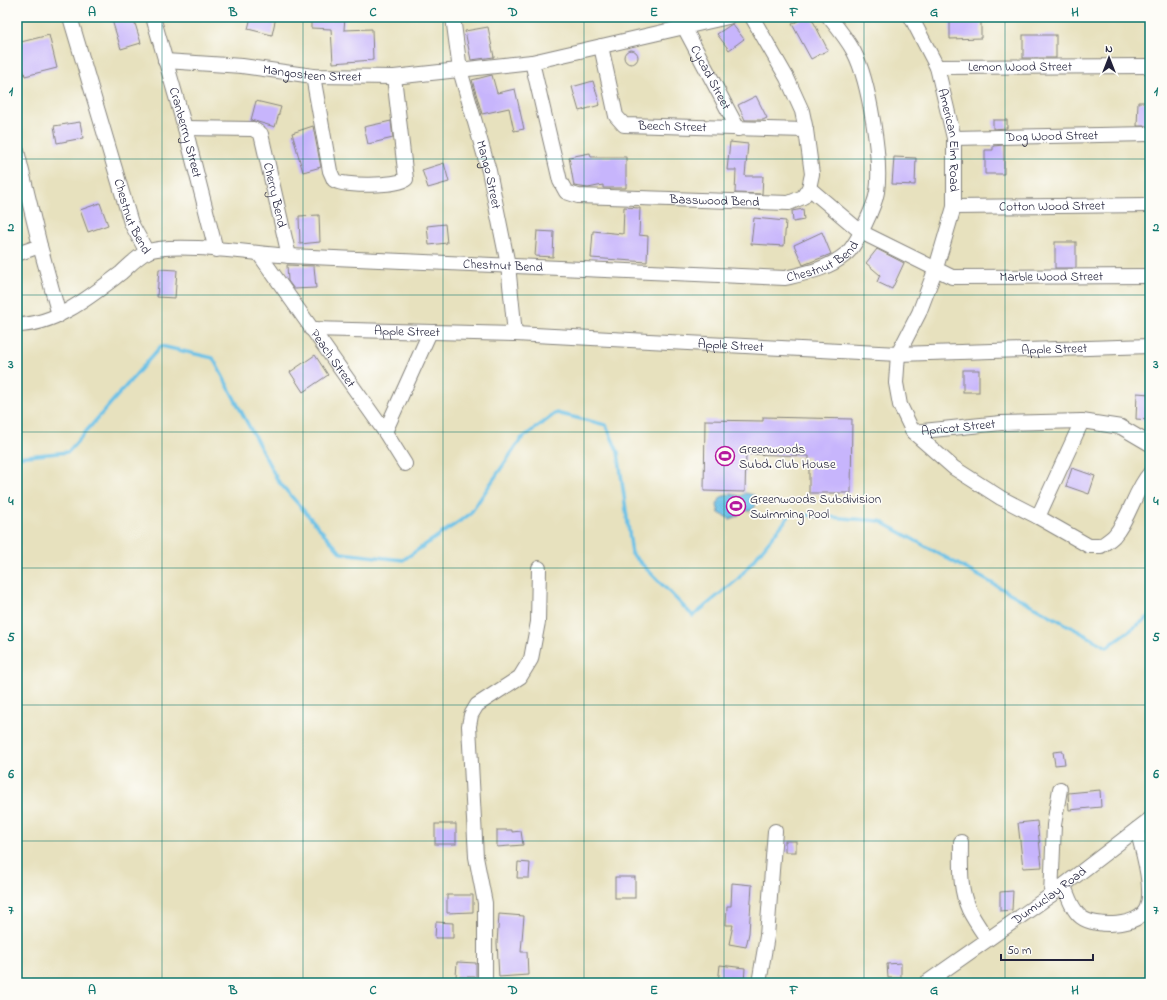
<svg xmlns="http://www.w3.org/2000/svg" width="1167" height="1000" viewBox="0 0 1167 1000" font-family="'Indie Flower',sans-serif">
<rect width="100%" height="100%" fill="#fdfcf7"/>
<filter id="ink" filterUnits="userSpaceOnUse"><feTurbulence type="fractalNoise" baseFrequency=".025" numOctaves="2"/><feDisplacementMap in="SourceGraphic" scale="8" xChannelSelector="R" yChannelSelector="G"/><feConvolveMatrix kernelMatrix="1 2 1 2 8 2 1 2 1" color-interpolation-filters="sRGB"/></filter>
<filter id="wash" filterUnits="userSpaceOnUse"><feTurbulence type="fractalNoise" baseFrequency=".012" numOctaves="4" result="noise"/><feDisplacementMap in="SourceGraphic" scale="16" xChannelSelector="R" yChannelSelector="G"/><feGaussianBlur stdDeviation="0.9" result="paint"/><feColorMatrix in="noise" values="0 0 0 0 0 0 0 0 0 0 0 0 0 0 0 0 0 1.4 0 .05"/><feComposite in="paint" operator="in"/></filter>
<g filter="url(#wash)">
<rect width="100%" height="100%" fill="#e7e1be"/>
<path fill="#6ac1e7" stroke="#467291" d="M 745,493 L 754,495 L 756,501 L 755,507 L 750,511 L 744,510 L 738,516 L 730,519 L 719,513 L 717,505 L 721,497 L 731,494 L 741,496 Z"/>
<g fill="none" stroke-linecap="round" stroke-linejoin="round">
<path stroke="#6ac1e7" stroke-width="3.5" d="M 17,457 L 68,452 L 161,346 L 213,358 L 278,481 L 341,553 L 403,560 L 470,514 L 521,439 L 556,413 L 606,425 L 618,452 L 632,554 L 693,616 L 738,579 L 791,514 L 880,521 L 1107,647 L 1150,616"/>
</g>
<g id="blocks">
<g fill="#c7b5fc">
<path d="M 111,17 L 133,17 L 141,43 L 121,49 Z"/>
<path d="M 251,17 L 276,17 L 272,35 L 248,29 Z"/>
<path d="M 311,17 L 345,17 L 344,30 L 372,29 L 373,60 L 333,63 L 331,29 L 311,28 Z"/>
<path d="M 805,17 L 811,17 L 828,50 L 811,59 L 792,24 Z"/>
<path d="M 950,17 L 981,17 L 981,38 L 950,39 Z"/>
<path d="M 732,24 L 744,39 L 729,50 L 717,34 Z"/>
<path d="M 488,27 L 494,57 L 471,60 L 465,31 Z"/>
<path d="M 49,35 L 57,68 L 25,76 L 17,43 Z"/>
<rect x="1023" y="35" width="33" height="23"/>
<circle cx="631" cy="57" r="7"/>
<path d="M 492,75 L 497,93 L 515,89 L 524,129 L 514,131 L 509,108 L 482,114 L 472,80 Z"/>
<path d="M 593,81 L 600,105 L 579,111 L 572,87 Z"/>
<path d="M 756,96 L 767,118 L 763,120 L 745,120 L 738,105 Z"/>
<path d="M 256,101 L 281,107 L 275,127 L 251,120 Z"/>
<path d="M 1138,102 L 1150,102 L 1150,126 L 1137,126 Z"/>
<path d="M 993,120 L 1007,120 L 1007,128 L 993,129 Z"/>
<path d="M 391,121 L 393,138 L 368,144 L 364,127 Z"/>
<path d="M 80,122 L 83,138 L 57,143 L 54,126 Z"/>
<path d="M 313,126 L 321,167 L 303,172 L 292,133 Z"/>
<path d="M 730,142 L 748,144 L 745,176 L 763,176 L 762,194 L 735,193 L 736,170 L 727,170 Z"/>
<path d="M 1004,145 L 1004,174 L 985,174 L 985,150 L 993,150 L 993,146 Z"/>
<path d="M 590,153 L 591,157 L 626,157 L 626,188 L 603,188 L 603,185 L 588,188 L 574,186 L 569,157 Z"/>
<path d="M 894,157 L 916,158 L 915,185 L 892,184 Z"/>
<path d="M 444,163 L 449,182 L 428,188 L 422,170 Z"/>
<path d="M 100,203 L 108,225 L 88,232 L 80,210 Z"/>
<path d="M 624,207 L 640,208 L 639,235 L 648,236 L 647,262 L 591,258 L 593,231 L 623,234 Z"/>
<path d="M 803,209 L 804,220 L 793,222 L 792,211 Z"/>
<path d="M 319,215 L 320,242 L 300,244 L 299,216 Z"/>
<path d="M 754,218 L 786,221 L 784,246 L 751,244 Z"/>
<path d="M 445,224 L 447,243 L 429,245 L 427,226 Z"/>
<path d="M 537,231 L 554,232 L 553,257 L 535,256 Z"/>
<path d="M 822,232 L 831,254 L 803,265 L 794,245 Z"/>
<rect x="1055" y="242" width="21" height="26"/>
<path d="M 877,249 L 904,263 L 892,289 L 877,282 L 880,275 L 866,263 Z"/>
<path d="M 287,265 L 314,266 L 316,288 L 294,289 L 288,281 Z"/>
<path d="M 159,269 L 177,270 L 175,298 L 157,297 Z"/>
<path d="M 315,355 L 328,375 L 303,392 L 290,372 Z"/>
<rect x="963" y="370" width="16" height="22"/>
<path d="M 1137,393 L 1150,394 L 1150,420 L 1136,419 Z"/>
<path d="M 763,417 L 852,419 L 851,493 L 809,493 L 809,456 L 746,454 L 745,492 L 704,491 L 705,420 L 763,421 Z"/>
<path d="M 1072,468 L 1095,476 L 1089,494 L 1066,486 Z"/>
<path d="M 1063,751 L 1065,764 L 1055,765 L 1053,752 Z"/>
<path d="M 1100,790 L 1101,807 L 1069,810 L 1068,793 Z"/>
<path d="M 1037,821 L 1042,867 L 1023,868 L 1018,823 Z"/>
<rect x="435" y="824" width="21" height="20"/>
<path d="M 497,830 L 512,830 L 512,832 L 521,831 L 523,845 L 497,847 Z"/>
<rect x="785" y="841" width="11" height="11"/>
<path d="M 518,862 L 530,863 L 529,878 L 517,878 Z"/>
<rect x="615" y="877" width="20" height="21"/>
<path d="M 732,883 L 752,885 L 749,933 L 746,947 L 729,944 L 733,925 L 726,925 L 727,906 L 731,906 Z"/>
<path d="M 1013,891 L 1012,910 L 1000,911 L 1000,892 Z"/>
<path d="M 447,895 L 473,895 L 473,912 L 447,913 Z"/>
<path d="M 499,914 L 524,916 L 521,952 L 527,952 L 528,975 L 499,977 L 497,943 Z"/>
<path d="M 436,922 L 453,923 L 453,938 L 435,938 Z"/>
<path d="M 457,962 L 476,963 L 476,977 L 456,977 Z"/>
<path d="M 901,963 L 901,978 L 888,978 L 887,964 Z"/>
<path d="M 720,965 L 745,968 L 744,983 L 718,983 Z"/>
</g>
</g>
</g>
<g filter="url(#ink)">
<use href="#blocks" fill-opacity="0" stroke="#84827c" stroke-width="1"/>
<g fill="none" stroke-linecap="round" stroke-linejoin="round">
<g stroke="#84827c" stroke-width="16">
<g id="minor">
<path id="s1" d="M 70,17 L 131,223 L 147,252"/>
<path id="s2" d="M 153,17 L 185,128 L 216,250"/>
<path id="s3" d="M 453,17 L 460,70 L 489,171 L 508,265 L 515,334"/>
<path id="s4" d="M 911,17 L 937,67 L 954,138 L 954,207 L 936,268 L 919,313 L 898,354 L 896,383 L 900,405 L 913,432 L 1001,423 L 1082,421 L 1121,427 L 1150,444"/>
<path id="s5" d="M 684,27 L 738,129"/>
<path id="s6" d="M 601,46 L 616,116 L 624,125 L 806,130"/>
<path id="s7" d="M 165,61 L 242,66 L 313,76 L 394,77 L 532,62 L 728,17"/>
<path id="s8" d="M 532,62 L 560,181 L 566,192 L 578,196 L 789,203 L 803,197 L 809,188 L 812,174 L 806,130 L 802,111 L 787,78 L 752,17"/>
<path id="s9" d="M 937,67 L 1150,66"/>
<path d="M 313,76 L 330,171 L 334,180 C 342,187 398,186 406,179 L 394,77"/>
<path id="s10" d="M 185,128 L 253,129 L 261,134 L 289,256"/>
<path id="s11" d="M 954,138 L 1150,134"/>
<path d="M 17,151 L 40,246 L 59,315"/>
<path id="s12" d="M 809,188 L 861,232 L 952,277 L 1150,276"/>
<path id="s13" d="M 954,207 L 1150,205"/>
<path d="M 17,254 L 40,246"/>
<path id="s14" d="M 259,254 L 385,432 L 405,464"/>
<path id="s15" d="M 17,325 C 56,325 91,296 121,273 C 129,266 138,256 147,252 C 169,241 261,254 289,256 L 785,278 C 807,273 828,269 846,254 C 857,245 875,205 877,192 C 882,160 869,81 854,52 C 847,39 838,28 829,17"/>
<path id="s16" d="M 311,329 L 515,334 L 898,354 L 1150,346"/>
<path d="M 385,432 L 430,332"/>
<path d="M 913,432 L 954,468 L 1001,498 L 1038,517 L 1089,546 L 1101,546 C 1105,543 1110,540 1114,536 C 1130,518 1134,491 1150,473"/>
<path d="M 1038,517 L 1082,421"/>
<path d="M 961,842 C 961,865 959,889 969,910 C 974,920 981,930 987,939"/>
<path d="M 1064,886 C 1068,896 1072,910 1081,917 C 1095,928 1141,927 1147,907 C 1154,888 1142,849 1137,829"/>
<path d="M 1051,895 L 1054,825 L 1060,789"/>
<path d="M 485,983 L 485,903 L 476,857 L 469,726 L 471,715 L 477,705 L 520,677 L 531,659 L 538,622 L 539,568"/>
<path d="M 759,983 L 767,936 L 775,831"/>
<path id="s17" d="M 926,983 L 1051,895 L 1150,819"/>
</g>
</g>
<use href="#minor" stroke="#fff" stroke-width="14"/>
</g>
</g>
<path fill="none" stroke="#0f766e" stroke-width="1" stroke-opacity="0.55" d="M 162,17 L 162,983M 303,17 L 303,983M 443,17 L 443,983M 584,17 L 584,983M 724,17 L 724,983M 864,17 L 864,983M 1005,17 L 1005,983M 17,159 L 1150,159M 17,295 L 1150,295M 17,432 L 1150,432M 17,568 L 1150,568M 17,705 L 1150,705M 17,841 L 1150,841"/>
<defs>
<g id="stadium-ring" transform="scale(1)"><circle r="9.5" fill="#fdfcf7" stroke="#b5179e" stroke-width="1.5"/><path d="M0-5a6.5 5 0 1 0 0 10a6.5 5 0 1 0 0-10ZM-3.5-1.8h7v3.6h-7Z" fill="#b5179e"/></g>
</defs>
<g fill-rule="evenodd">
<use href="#stadium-ring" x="725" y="456"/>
<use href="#stadium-ring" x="736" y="506"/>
</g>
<g text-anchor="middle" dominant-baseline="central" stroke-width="3.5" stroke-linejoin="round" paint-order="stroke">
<g font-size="13" fill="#22223b" stroke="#fdfcf7">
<text stroke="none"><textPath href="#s9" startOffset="83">Lemon Wood Street</textPath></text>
<text stroke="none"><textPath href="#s7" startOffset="148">Mangosteen Street</textPath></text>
<text stroke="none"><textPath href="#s5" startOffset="57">Cycad Street</textPath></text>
<text stroke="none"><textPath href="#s6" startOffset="132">Beech Street</textPath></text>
<text stroke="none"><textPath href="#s2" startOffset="120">Cranberrry Street</textPath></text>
<text stroke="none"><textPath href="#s11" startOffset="98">Dog Wood Street</textPath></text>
<text stroke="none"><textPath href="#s4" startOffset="131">American Elm Road</textPath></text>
<text stroke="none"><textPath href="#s3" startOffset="162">Mango Street</textPath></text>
<text stroke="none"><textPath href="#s10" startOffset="140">Cherry Bend</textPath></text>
<text stroke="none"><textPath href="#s8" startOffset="284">Basswood Bend</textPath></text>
<text stroke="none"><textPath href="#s13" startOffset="98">Cotton Wood Street</textPath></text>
<text stroke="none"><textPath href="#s1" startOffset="209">Chestnut Bend</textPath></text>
<text stroke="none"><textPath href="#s15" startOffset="833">Chestnut Bend</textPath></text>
<text stroke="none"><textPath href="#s15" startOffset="509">Chestnut Bend</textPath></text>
<text stroke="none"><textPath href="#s12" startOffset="269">Marble Wood Street</textPath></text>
<text stroke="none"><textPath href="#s16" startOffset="96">Apple Street</textPath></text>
<text stroke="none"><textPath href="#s16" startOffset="420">Apple Street</textPath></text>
<text stroke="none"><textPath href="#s16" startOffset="744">Apple Street</textPath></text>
<text stroke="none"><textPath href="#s14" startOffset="128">Peach Street</textPath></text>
<text stroke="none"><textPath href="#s4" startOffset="483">Apricot Street</textPath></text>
<text stroke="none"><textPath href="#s17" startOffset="151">Dumuclay Road</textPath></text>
</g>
<g font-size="13" fill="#22223b" stroke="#fdfcf7" text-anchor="start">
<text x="739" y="449">Greenwoods<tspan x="739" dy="15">Subd. Club House</tspan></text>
<text x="750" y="499">Greenwoods Subdivision<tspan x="750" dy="15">Swimming Pool</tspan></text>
</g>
</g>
<rect width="1167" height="1000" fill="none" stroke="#fdfcf7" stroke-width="44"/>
<g transform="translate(1109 58)" stroke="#fdfcf7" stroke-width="3" paint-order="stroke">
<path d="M0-3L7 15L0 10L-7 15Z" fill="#22223b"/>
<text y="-6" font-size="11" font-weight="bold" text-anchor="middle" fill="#22223b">N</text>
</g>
<path d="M1001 954v6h92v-6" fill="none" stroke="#22223b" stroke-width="2"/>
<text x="1007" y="954" font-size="12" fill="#22223b" stroke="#fdfcf7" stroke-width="3" paint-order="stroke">50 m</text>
<rect x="22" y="22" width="1123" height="956" fill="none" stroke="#0f766e" stroke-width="1.5"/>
<g font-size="13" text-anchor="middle" font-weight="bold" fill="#0f766e">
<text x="92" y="16">A</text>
<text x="233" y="16">B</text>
<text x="373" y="16">C</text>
<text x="513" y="16">D</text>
<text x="654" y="16">E</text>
<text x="794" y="16">F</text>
<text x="934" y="16">G</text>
<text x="1075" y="16">H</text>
<text x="11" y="95">1</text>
<text x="1156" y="95">1</text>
<text x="11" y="231">2</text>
<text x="1156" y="231">2</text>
<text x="11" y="368">3</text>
<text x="1156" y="368">3</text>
<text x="11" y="505">4</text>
<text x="1156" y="505">4</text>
<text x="11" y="641">5</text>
<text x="1156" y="641">5</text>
<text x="11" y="778">6</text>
<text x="1156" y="778">6</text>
<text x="11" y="914">7</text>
<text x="1156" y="914">7</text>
<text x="92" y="994">A</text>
<text x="233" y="994">B</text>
<text x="373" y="994">C</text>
<text x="513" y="994">D</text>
<text x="654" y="994">E</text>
<text x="794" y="994">F</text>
<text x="934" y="994">G</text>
<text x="1075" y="994">H</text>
</g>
</svg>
